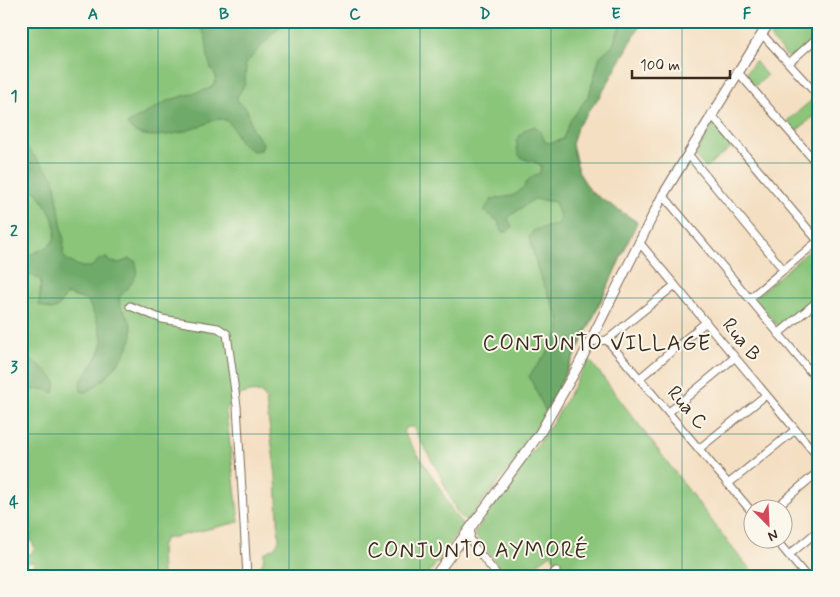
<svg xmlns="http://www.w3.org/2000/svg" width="840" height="597" viewBox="0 0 840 597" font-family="Mynerve,sans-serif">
<rect width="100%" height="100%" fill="#fbf7ec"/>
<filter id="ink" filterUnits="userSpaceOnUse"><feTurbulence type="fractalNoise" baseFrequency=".02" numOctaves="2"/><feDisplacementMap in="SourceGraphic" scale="10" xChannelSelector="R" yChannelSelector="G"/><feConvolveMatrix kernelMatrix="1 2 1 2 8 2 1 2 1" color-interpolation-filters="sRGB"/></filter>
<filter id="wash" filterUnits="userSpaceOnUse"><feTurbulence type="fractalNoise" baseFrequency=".0096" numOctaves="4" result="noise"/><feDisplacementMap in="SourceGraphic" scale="20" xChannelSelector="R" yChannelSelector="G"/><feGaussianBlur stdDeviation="1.12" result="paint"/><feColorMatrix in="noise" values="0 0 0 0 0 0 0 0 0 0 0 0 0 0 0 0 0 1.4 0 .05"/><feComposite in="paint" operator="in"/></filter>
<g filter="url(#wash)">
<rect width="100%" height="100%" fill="#f4dfc2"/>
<g fill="#8ac57a" stroke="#62784c">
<path d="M 21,21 L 643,21 L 602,93 L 577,127 L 572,144 L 579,173 L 591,192 L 637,222 C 603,297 570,373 527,443 C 510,471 486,496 466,522 L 456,511 L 441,477 L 413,427 L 407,427 L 403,432 L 438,485 L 454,514 L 463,525 L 427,576 L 268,576 L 263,571 L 257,571 L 263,562 L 264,553 L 275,547 L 279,540 L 276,476 L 266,401 L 263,394 C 249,387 232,397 226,411 L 239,522 L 165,539 L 161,546 L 162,576 L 29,576 L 27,574 L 27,570 L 34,566 L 34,562 L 23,563 L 22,556 L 31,554 L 35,548 L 30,538 L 31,522 L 26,519 L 21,520 Z"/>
<path d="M 780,21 L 807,21 L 818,34 L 790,60 L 770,37 Z"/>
<path d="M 755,61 L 767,76 L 754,87 L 746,73 Z"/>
<path d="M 813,99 L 819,105 L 819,112 L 795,132 L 787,121 Z"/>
<path d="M 714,123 L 732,147 L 705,168 L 695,155 Z"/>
<path d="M 817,244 L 819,296 L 780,329 L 754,298 Z"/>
<path d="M 589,359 L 734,550 L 756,576 L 568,576 L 551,554 L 520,576 L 506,576 L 474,534 L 554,421 Z"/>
</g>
<g fill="#6faa6a" stroke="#556a44">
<path d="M 126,21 L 285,21 L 246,63 L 245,84 L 237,97 L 238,102 L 247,109 L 252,129 L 263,143 L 261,150 L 252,151 C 248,148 244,145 240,141 C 235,135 233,123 225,120 C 217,116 203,126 195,128 C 178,134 138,144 127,124 L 169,100 L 209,89 L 215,83 L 216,76 C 202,59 212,37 199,27 L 148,29 Z"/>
<path d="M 622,21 L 643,21 L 602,93 L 577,127 L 572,144 L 579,173 L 591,192 L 637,222 L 595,313 L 546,412 L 529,376 L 550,349 L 560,330 L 559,318 L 539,274 L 529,237 L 534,230 L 558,224 L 560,216 L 555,202 L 534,199 L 510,216 L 508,219 L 512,227 L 507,232 L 502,232 L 498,221 L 484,211 L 492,199 C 499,197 510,198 516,194 C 527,187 525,178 540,173 L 541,165 C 525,156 516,165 517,139 L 525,130 L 535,126 L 541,132 L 545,142 L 551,143 L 563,139 L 570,121 L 589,95 L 600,56 L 613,45 Z"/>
<path d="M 21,141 L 54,178 L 64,241 L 63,255 L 68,261 L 81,267 L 91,267 L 100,259 L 107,258 L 109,262 L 119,263 L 130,259 L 135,261 C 142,276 128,286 119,298 C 119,310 131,317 132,329 C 134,350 103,385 85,392 L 81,391 L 80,383 C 108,342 108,346 88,301 L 67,294 L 57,308 L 52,310 L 39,305 L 41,280 L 21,271 C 21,249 44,255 53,241 C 64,223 35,188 21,178 Z"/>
<path d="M 21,354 C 36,363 47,368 56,383 L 54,393 C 44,386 33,390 21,393 Z"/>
</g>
</g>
<g filter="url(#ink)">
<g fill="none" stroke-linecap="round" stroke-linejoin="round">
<g stroke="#7c6957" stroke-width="9">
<g id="minor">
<path d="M 811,21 L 819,30"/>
<path d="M 762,34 L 819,97"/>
<path d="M 789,63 L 819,36"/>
<path d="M 737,71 L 819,166"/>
<path d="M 711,114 L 819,242"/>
<path d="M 688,154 L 783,269"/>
<path d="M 663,195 L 819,382"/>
<path d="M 639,242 L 819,458"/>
<path d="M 750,298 L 818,241"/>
<path d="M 130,306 L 162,319 L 218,328 L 227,334 L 237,406 L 247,576"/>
<path d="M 812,306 L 819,315"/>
<path d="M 778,334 L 819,300"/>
<path d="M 607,340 L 675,285"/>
<path d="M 589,342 L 607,340 L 752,512"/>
<path d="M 640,378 L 706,322"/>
<path d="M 669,412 L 734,358"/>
<path d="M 700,448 L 766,395"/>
<path d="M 728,484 L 795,430"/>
<path d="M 773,510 L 819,471"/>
<path d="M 471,528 L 470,538 L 473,544"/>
<path d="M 776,540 L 806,576"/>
<path d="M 476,549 L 498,576"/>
<path d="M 789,555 L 819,530"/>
<path d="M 550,576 L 556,571"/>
</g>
</g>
<g stroke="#7c6957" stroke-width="11">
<path id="major" d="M 435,576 L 540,433 L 577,368 L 663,195 L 770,21"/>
</g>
<use href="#minor" stroke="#fff" stroke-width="7"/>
<use href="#major" stroke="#fff" stroke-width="9"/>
</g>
</g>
<path fill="none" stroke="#0f766e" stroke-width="1" stroke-opacity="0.55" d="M 158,21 L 158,576M 289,21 L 289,576M 420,21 L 420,576M 551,21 L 551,576M 682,21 L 682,576M 21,163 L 819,163M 21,298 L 819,298M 21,434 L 819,434"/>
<g text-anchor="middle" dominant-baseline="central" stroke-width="4" stroke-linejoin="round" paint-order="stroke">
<g font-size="20" fill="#3b2a1e" stroke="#fbf7ec">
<text transform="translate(741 340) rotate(51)">Rua B</text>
<text transform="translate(687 408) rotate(49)">Rua C</text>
</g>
<g font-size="22" letter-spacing="1" fill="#3b2a1e" stroke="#fbf7ec">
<text x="597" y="344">CONJUNTO VILLAGE</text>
<text x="478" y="551">CONJUNTO AYMORÉ</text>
</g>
</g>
<rect width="840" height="597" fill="none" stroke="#fbf7ec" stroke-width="55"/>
<g transform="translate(768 524) rotate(156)"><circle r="24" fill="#fbf7ec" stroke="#aea59a"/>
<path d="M0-4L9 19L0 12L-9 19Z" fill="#d1495b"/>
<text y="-8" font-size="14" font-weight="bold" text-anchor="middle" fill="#3b2a1e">N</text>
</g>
<path d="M632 70v8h98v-8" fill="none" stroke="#3b2a1e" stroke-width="2.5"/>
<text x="640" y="70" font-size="15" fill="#3b2a1e" stroke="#fbf7ec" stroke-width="4" paint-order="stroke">100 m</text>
<rect x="28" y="28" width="784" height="542" fill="none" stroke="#0f766e" stroke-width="2"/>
<g font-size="16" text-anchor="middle" font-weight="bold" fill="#0f766e">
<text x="93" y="19">A</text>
<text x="224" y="19">B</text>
<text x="355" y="19">C</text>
<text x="485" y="19">D</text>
<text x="616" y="19">E</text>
<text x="747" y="19">F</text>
<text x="14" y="101">1</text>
<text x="14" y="236">2</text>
<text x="14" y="372">3</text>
<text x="14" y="507">4</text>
</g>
</svg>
